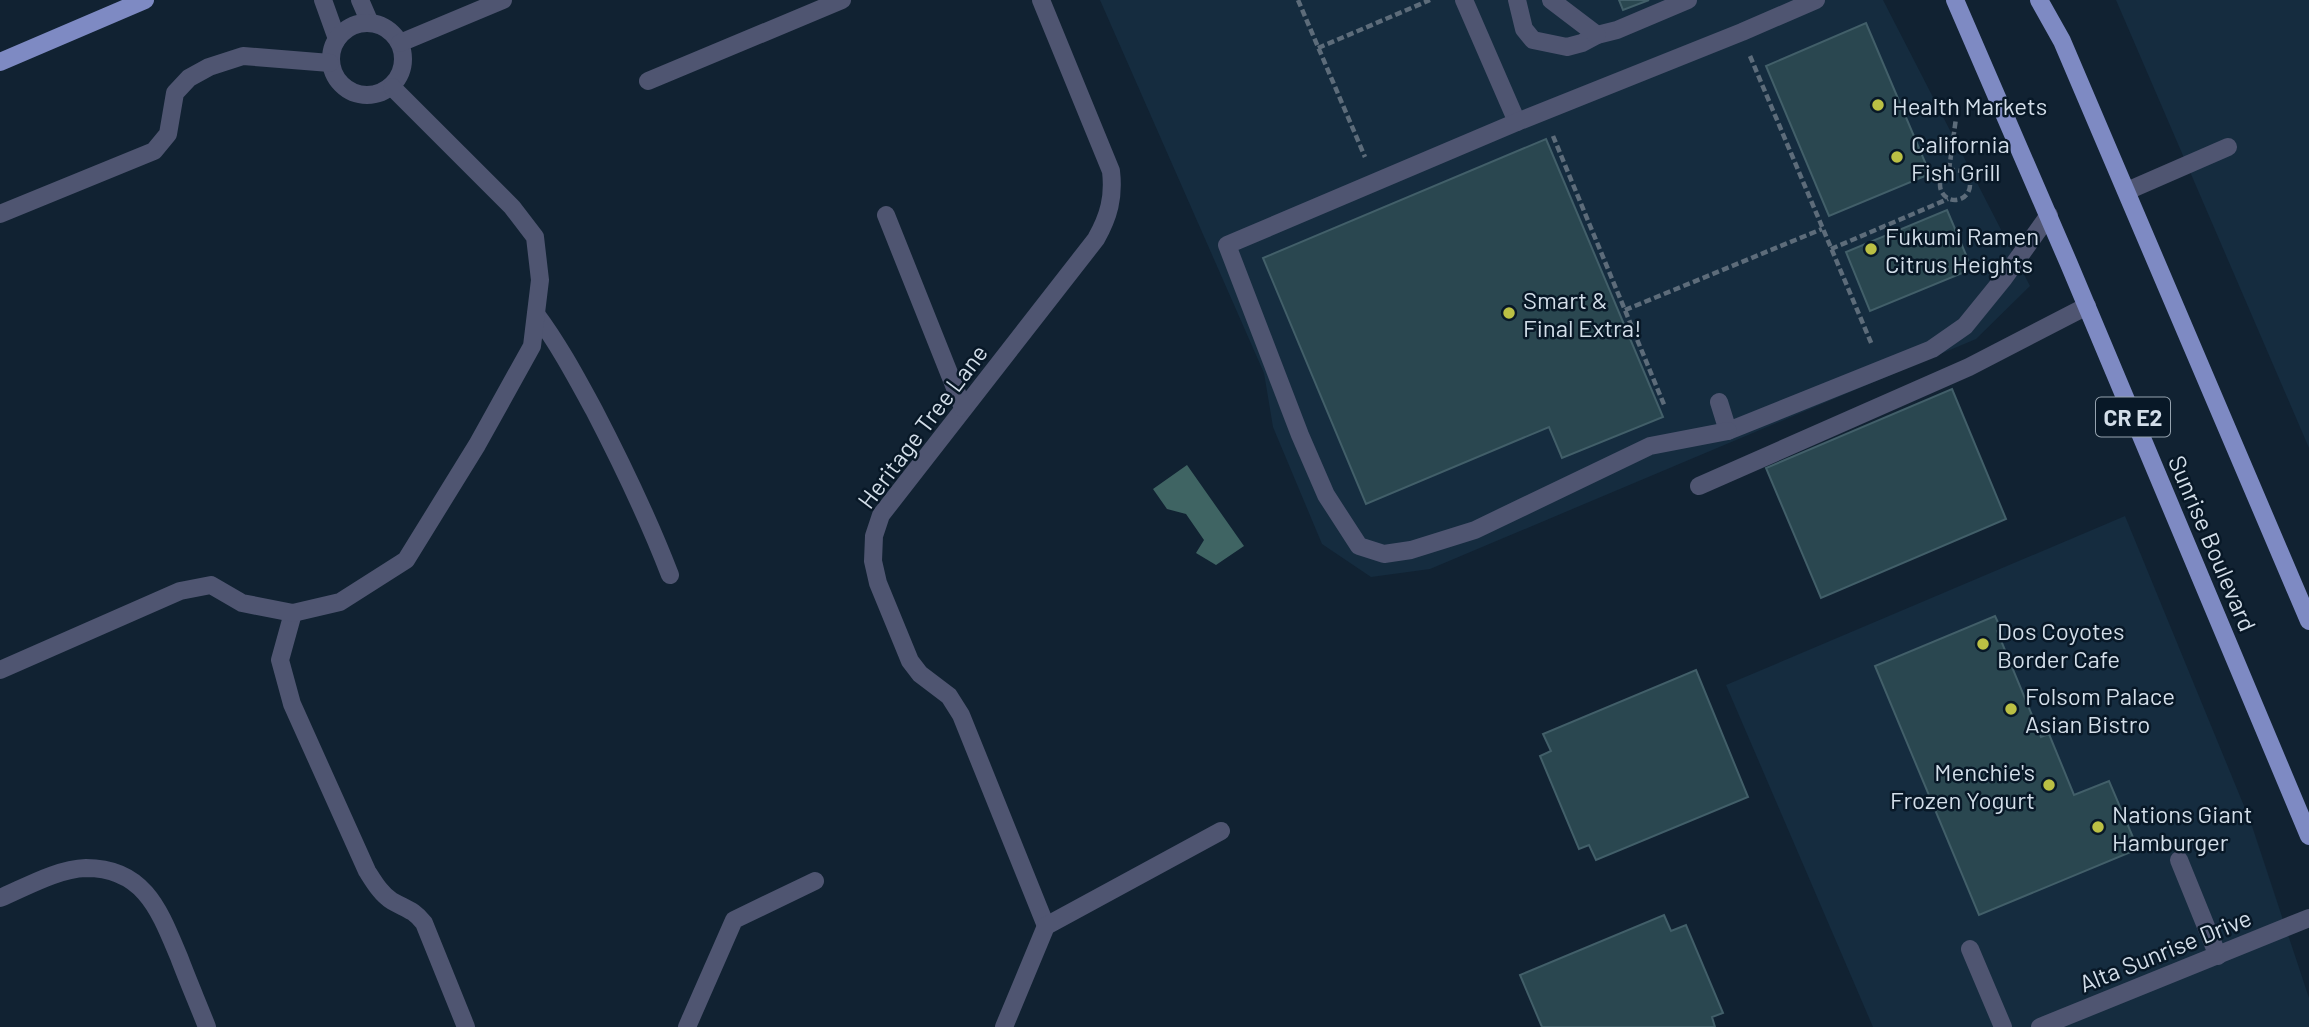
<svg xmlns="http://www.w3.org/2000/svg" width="2309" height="1027" viewBox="0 0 2309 1027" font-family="Barlow,sans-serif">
<rect width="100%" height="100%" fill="#112232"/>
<g fill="#152c3f">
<path d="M 1100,0 L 1883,0 L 2030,286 L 1976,339 L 1430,569 L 1371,577 L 1322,544 L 1273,427 L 1264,373 Z"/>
<path d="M 2116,0 L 2309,0 L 2309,448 Z"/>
<path d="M 2125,516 L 2251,823 L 2309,998 L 2309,1027 L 1873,1027 L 1726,685 Z"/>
</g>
<path fill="#3f6463" d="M 1187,465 L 1244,546 L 1216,565 L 1196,553 L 1204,540 L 1186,514 L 1167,509 L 1153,489 Z"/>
<g fill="#2a4750" stroke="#425f69" stroke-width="2">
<path d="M 1619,0 L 1649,0 L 1623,10 Z"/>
<path d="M 1866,23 L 1930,174 L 1829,216 L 1766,66 Z"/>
<path d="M 1546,139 L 1663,417 L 1562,458 L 1549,427 L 1366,504 L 1263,258 Z"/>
<path d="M 1947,210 L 1972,269 L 1870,311 L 1846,252 Z"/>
<path d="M 1952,389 L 2006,519 L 1821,598 L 1766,468 Z"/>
<path d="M 1995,616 L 2001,629 L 1997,631 L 2041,737 L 2049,734 L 2074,795 L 2109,781 L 2138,849 L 1979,915 L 1875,666 Z"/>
<path d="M 1696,670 L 1748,797 L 1596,860 L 1589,845 L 1579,849 L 1540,756 L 1551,751 L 1543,734 Z"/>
<path d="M 1664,915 L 1671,931 L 1686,925 L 1723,1013 L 1712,1017 L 1715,1027 L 1542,1027 L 1520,975 Z"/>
</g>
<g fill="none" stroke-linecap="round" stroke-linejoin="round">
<g stroke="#5d6c7a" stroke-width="4.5" stroke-dasharray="7 3.5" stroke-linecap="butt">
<path d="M 1298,0 L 1365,157"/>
<path d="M 1318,48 L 1430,0"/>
<path d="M 1750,56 L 1872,345"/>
<path d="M 1553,136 L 1665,407"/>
<circle cx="1955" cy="185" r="15"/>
<path d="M 1949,170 L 1956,118"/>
<path d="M 1831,249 L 1948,199"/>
<path d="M 1625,310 L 1822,229"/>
</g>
<g stroke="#4f5571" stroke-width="18">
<path d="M 323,0 L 337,39"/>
<path d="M 360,0 L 370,23"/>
<path d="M 1464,0 L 1517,122"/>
<path d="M 1517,0 L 1524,29 L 1533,40 L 1567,47 L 1582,43 L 1597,35 L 1617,30 L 1688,0"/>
<path d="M 1551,0 L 1597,35"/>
<circle cx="367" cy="59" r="36"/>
<path d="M 400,43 L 503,0"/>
<path d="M 648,81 L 842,0"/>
<path d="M 2127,191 L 2228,147"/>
<path d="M 0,214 L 154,151 L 168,134 L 175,93 L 189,78 L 209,67 L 243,56 L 330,63"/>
<path d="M 536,314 C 559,345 576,377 594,410 C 622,464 648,518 670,575"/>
<path d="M 1719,402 L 1728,431 L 1932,349 L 1965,326 L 2004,278 L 2049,215"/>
<path d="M 1728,431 L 1650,446 L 1475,530 L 1411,550 L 1384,554 L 1359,546 L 1326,495 L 1300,435 L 1227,245 L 1517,122 L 1742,32 L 1816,0"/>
<path d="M 1699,486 L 1969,367 L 2087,306"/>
<path d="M 293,613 L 280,660 L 292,704 L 367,871 C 374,882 381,894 392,901 C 406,909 413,909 424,923 L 466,1027"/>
<path d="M 0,670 L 180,591 L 211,585 L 242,603 L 293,613 L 340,602 L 406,560 L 477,445 L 532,346 L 540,280 L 535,237 L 512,207 L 392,87"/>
<path d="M 2179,860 L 2218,956"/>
<path d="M 0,898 C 26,887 57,869 86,868 C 145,868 160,912 179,957 C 188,981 198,1004 207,1027"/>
<path d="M 1970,949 L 2003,1027"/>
<path d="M 687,1027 L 734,920 L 815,881"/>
</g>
<g stroke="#4f5571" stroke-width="18">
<path d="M 1041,0 L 1111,171 C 1114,197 1109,216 1096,239 L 881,515 L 874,536 L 873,561 L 878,583 L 910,661 L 920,674 L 949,696 L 961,715 L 1046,926"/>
<path d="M 886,215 L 963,408"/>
<path d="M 1004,1027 L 1046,926 L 1221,831"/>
<path d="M 2040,1027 L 2309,918"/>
</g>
<g stroke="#7e8ac3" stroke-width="18">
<path d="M 1955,0 L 2069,264 L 2309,836"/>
<path d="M 2039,0 L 2062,41 L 2309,621"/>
<path d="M 0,62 L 145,0"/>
</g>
</g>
<g fill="#bbc044" stroke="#081827" stroke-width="2.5">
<circle cx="1878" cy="105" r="7"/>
<circle cx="1897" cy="157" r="7"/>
<circle cx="1871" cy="249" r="7"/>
<circle cx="1509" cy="313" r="7"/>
<circle cx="1983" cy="644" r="7"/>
<circle cx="2011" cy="709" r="7"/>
<circle cx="2049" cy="785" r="7"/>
<circle cx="2098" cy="827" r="7"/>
</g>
<g text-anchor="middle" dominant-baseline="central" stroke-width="5" stroke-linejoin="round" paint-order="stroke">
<rect fill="#081827" stroke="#96a3af" stroke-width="2" x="2096" y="397.5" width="74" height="39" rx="5"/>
<g font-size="23" font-weight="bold" fill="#d3dee9">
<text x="2133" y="417">CR E2</text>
</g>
<g font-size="24" fill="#d3dee9" stroke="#081827" text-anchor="start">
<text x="1892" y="105">Health Markets</text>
<text x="1911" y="143">California<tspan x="1911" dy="28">Fish Grill</tspan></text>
<text x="1885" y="235">Fukumi Ramen<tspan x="1885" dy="28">Citrus Heights</tspan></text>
<text x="1523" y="299">Smart &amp;<tspan x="1523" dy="28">Final Extra!</tspan></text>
<text x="1997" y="630">Dos Coyotes<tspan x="1997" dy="28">Border Cafe</tspan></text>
<text x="2025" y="695">Folsom Palace<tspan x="2025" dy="28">Asian Bistro</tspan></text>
<text x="2035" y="771" text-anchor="end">Menchie's<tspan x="2035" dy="28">Frozen Yogurt</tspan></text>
<text x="2112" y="813">Nations Giant<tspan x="2112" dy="28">Hamburger</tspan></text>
</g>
<g font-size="24" fill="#d3dee9" stroke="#081827">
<text transform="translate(922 426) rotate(-53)">Heritage Tree Lane</text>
<text transform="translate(2213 543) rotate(67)">Sunrise Boulevard</text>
<text transform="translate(2165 950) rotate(-22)">Alta Sunrise Drive</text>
</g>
</g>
</svg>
